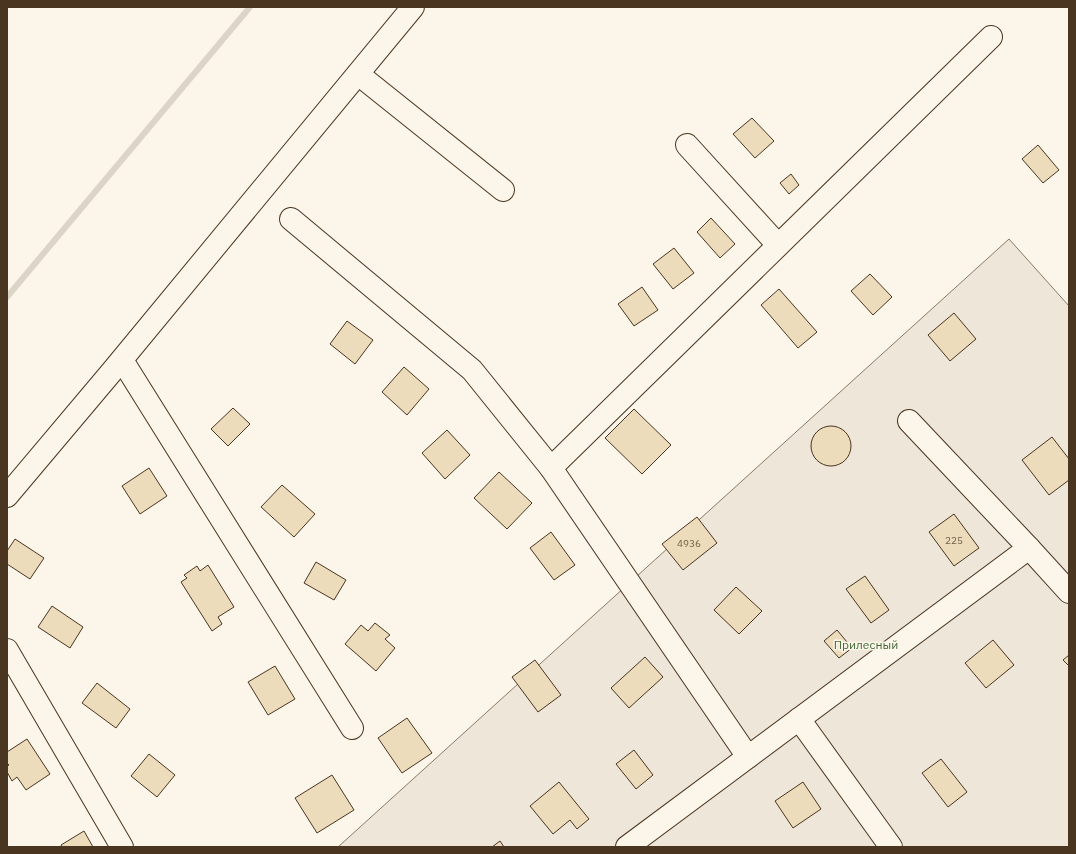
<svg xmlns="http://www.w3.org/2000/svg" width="1076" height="854" viewBox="0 0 1076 854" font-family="'IBM Plex Sans',sans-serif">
<rect width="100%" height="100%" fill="#fbf6e9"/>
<path fill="#ede6d9" stroke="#887966" d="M 1009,239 L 1069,306 L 1069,847 L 338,847 Z"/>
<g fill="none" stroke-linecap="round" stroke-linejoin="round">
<path stroke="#dcd4c6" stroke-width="6" d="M 7,297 L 250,7"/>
</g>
<g fill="#ecdcbc" stroke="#4a3520">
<path d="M 752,118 L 774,141 L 755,158 L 733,134 Z"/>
<path d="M 1038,145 L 1059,170 L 1043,183 L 1022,159 Z"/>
<path d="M 791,174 L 799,185 L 789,194 L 780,183 Z"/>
<path d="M 711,218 L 735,244 L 720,258 L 697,232 Z"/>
<path d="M 674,248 L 694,273 L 673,289 L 653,264 Z"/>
<path d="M 870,274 L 892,297 L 873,315 L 851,291 Z"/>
<path d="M 642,287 L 658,310 L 634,326 L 618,304 Z"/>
<path d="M 779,289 L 817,332 L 798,348 L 761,305 Z"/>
<path d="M 954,313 L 976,339 L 950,361 L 928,335 Z"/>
<path d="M 347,321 L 373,340 L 355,364 L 330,344 Z"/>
<path d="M 404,367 L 429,389 L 407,415 L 382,392 Z"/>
<path d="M 233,408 L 250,424 L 228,446 L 211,429 Z"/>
<path d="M 634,409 L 671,445 L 642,474 L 605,438 Z"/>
<circle cx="831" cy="446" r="20"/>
<path d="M 447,430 L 470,455 L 445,479 L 422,453 Z"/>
<path d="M 1052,437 L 1069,459 L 1069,480 L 1049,495 L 1022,460 Z"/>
<path d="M 149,468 L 167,496 L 140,514 L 122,486 Z"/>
<path d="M 499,472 L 532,503 L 507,529 L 474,498 Z"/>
<path d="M 282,485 L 315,514 L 294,537 L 261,507 Z"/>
<path d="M 954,514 L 979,548 L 954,566 L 929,532 Z"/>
<path d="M 697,517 L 717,543 L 683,570 L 662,544 Z"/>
<path d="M 551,532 L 575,565 L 554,580 L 530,548 Z"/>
<path d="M 15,539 L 44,558 L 30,579 L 7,564 L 7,551 Z"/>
<path d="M 316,562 L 346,580 L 334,600 L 304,583 Z"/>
<path d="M 208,565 L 234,607 L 218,617 L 222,624 L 212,631 L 181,582 L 187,578 L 184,575 L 197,566 L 200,571 Z"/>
<path d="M 865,576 L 889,610 L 871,623 L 846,589 Z"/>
<path d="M 736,587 L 762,611 L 739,634 L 714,610 Z"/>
<path d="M 52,606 L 83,627 L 70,648 L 38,627 Z"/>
<path d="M 375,623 L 390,635 L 385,639 L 395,648 L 376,671 L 345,644 L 361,625 L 368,631 Z"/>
<path d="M 837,630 L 852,648 L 839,658 L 824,641 Z"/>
<path d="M 993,640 L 1014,665 L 986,688 L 965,663 Z"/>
<path d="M 1069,655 L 1069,666 L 1063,660 Z"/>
<path d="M 645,657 L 663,677 L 629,708 L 611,688 Z"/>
<path d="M 535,660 L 561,695 L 538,712 L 512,677 Z"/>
<path d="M 275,666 L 295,699 L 268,715 L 248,682 Z"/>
<path d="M 97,683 L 130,709 L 116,728 L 82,703 Z"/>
<path d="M 407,718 L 432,753 L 402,773 L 378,738 Z"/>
<path d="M 27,739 L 50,774 L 26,790 L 17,777 L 12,781 L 7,772 L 7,766 L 9,765 L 7,763 L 7,752 Z"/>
<path d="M 634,750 L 653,775 L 636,789 L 616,764 Z"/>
<path d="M 149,754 L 175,775 L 157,797 L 131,776 Z"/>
<path d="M 941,759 L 967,792 L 948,807 L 922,773 Z"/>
<path d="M 332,775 L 354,810 L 317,833 L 295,798 Z"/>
<path d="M 559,782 L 589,819 L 577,829 L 570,820 L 553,834 L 530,806 Z"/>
<path d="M 803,782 L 821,809 L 793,828 L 775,801 Z"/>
<path d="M 84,831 L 93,847 L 62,847 L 61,845 Z"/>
<path d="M 500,841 L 504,847 L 492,847 Z"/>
</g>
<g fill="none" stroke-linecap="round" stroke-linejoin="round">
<g stroke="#4a3520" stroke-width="24">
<g id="minor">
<path d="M 358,74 L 503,190"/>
<path d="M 687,145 L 778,245"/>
<path d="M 291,219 L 472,370 L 551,468 L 748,757"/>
<path d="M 122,360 L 352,728"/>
<path d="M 909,421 L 1029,548 L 1069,592"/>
<path d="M 551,468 L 991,37"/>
<path d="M 7,496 L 114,369 L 413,7"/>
<path d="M 7,650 L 122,847"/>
<path d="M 799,719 L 891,847"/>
<path d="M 627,847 L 1029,548"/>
</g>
</g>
<use href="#minor" stroke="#fbf6e9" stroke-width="22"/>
</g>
<g text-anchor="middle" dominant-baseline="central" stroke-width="3" stroke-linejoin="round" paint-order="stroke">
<g font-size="10" fill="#725f47">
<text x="954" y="540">225</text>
<text x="689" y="543">4936</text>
</g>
<g font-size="12" fill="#436837" stroke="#fbf6e9">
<text x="866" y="644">Прилесный</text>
</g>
</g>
<rect width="1076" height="854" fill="none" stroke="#4a3520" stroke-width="16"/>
</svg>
